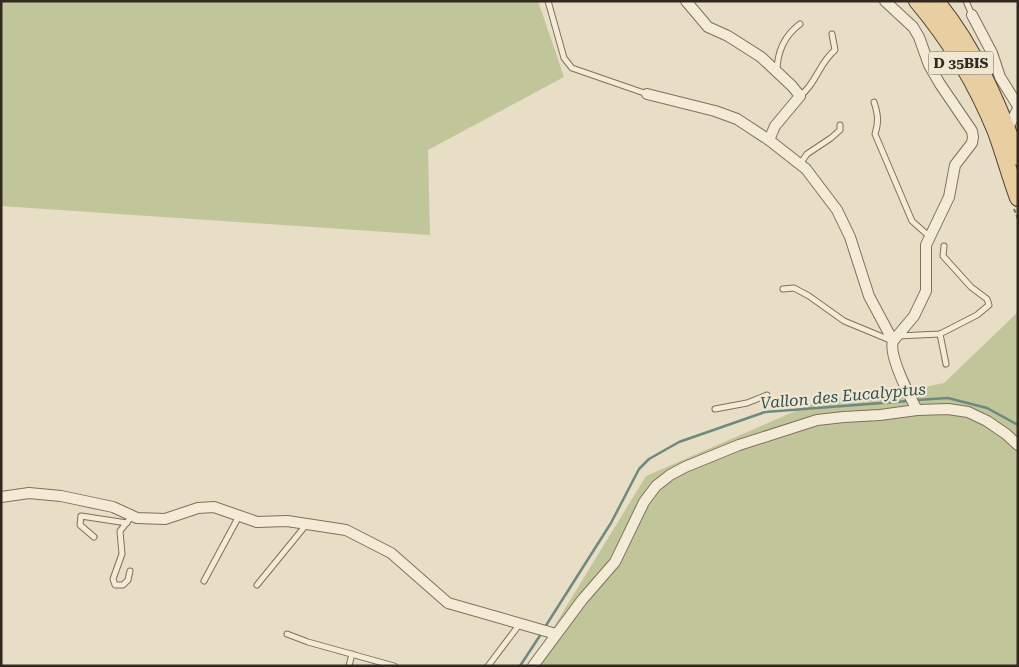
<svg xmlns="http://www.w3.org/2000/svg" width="1019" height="667" viewBox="0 0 1019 667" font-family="'Roboto Serif',serif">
<rect width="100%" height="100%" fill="#e8ddc5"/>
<g fill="#c1c59a">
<path d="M 1,1 L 538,1 L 564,77 L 428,150 L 430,235 L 1,206 Z"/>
<path d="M 1018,312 L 1018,666 L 530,666 L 646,476 L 821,400 L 886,395 L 944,383 Z"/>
</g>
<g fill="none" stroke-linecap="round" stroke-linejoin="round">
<g stroke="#6e8981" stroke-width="2.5">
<path d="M 916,400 L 948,398 L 987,408 L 1018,425"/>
<path d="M 545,627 L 611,523 L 639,469 L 649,459 L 679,442 L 765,412 L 908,401"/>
<path d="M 520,666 L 541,634"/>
</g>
<g stroke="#816f5d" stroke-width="7">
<g id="service">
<path d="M 548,1 L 564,58 L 572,68 L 647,94"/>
<path d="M 966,1 L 972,15"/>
<path d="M 777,72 C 777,52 784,36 800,24"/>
<path d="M 800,96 C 816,84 819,63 835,50 L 832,34"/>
<path d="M 874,102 C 878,114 879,122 875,134 L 912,221 L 930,237"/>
<path d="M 800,164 L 807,154 L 831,138 L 840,130 L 840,125"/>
<path d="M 783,289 L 794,288 L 809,296 L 844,321 L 890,340"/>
<path d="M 940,334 L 946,364"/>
<path d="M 898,336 L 940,334 L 977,315 L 989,305 L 987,299 L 971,287 L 943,256 L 944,246"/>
<path d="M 715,409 L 747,403 L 767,395"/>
<path d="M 94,537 L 80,525 L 81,516 L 127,523"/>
<path d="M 130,571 L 128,580 L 123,585 L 115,585 L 113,579 L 122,554 L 120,531 L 132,516"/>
<path d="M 204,581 L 239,516"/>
<path d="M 257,585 L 306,525"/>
<path d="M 287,634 L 308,642 L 394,666"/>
<path d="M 349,666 L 352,654"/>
<path d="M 488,666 L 519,625"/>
</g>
</g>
<g stroke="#816f5d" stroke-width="12">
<g id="minor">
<path d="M 686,1 L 708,27 L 728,36 L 761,57 L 792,86 L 800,96 L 775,126 L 769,140"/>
<path d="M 885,1 L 913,27 L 919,37 L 929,65 L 940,84 L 972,131 L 973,137 L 972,143 L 955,165 L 949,197 L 926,245 L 926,291 L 914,316 L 893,341"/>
<path d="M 972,15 L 992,53 L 1000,77 L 1018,106"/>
<path d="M 647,94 L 715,111 L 737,119 L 769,140 L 806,169 L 837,210 L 850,237 L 869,296 L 893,341 C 888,355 910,397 917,410"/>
<path d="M 1007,129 L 1018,109"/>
<path d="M 1,497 L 29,493 L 61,496 L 113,507 L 137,518 L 165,519 L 198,508 L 214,507 L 257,522 L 287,521 L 346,530 L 391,553 L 448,603 L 556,634"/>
<path d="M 533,666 L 582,600 L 615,562 L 644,502 L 656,486 L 670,475 L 685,467 L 739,445 L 817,420 L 844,417 L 880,415 L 917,410 L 948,409 L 968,412 L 987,421 L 1006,434 L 1018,445"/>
</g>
</g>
<g stroke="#4f3e31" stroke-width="18">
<g id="primary">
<path d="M 917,1 C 950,40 977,85 996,132 C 1004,154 1010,176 1018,198"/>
<path d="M 936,1 C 974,47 997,102 1018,157"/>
</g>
</g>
<path stroke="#816f5d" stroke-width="2" stroke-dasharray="4 2.5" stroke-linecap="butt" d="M 1014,209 L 1018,219"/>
<use href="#service" stroke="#f4ebd7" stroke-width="5"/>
<use href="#minor" stroke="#f4ebd7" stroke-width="10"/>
<use href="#primary" stroke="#e7cfa1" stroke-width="16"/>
</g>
<g text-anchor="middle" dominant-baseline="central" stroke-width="4.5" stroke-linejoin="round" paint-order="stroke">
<rect fill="#f0e7d3" stroke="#6b6155" stroke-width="1" x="928.5" y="51.5" width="65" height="23" rx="4"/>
<g font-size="14" font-weight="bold" fill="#32281f">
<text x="961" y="63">D 35BIS</text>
</g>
<g font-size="16" font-style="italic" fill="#30504e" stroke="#f0e7d3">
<text transform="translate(843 396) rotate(-5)">Vallon des Eucalyptus</text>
</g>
</g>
<rect width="1019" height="667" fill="none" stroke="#32281f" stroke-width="5"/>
</svg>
